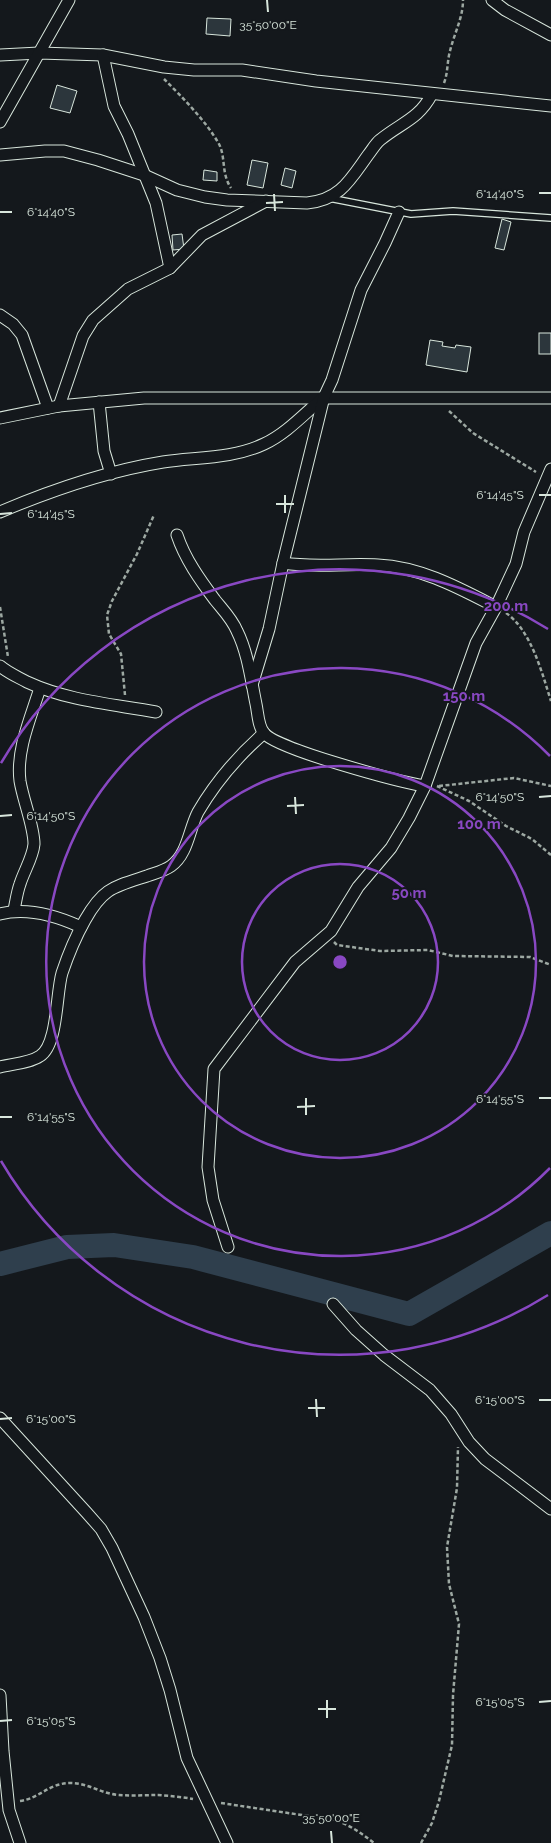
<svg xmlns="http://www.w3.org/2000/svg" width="551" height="1843" viewBox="0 0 551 1843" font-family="Raleway,sans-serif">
<rect width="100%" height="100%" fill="#14181c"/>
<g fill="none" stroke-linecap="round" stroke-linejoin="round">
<path stroke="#2f3f4d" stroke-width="24" d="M 0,1264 L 67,1247 L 114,1245 L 193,1257 L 409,1314 L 551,1233"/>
</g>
<g fill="#2c363c" stroke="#d8e6dc">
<path d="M 207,18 L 231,19 L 230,36 L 206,34 Z"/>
<path d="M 57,85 L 77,91 L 70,113 L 50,108 Z"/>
<path d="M 252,160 L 268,163 L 263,188 L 247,185 Z"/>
<path d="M 285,168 L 296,171 L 292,188 L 281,185 Z"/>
<path d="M 204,170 L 217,172 L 217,181 L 203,180 Z"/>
<path d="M 502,219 L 511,222 L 504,250 L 495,248 Z"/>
<path d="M 182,234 L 184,249 L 173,250 L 172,235 Z"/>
<rect x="539" y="333" width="12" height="21"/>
<path d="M 430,340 L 443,342 L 442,346 L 455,348 L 456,345 L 471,347 L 467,372 L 426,365 Z"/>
</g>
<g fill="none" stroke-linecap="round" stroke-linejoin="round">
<g stroke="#d8e6dc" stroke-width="8">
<path id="lane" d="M 329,198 L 411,214 L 453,211 L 551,218"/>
</g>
<g stroke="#d8e6dc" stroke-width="13">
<g id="street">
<path d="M 492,0 L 505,10 L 551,35"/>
<path d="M 0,55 L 39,53 L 103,55 L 164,67 L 194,70 L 242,70 L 316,81 L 551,106"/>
<path d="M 103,55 L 114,106 L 128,134 L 156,203 L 170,268"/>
<path d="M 0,122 L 69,0"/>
<path d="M 0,155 L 45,151 L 64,151 L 98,160 L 144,175 L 177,190 L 205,197 L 227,200 L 307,203 C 340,200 350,180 368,155 C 372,150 376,143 380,140 C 402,122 418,120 432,94"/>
<path d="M 0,315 L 13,324 L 22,335 L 48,408"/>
<path d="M 99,402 L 104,451 L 111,474"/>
<path d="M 59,406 L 83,336 L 93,320 L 128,289 L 170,268 L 202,235 L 266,201"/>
<path d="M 0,418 L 59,406 L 144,398 L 551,398"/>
<path d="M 0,512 C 52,490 107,471 163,462 C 197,457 232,459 264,444 C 286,434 305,413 324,397"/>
<path d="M 177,535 C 185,559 200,580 215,600 C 223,610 232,619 237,631 C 248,653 251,680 256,704 C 258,713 258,726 264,733 C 276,749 400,782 425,786"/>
<path d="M 283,563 C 315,568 346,563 378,565 C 421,567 459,588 496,607"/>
<path d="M 0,666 C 8,673 18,677 27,682 C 68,701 112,704 156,712"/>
<path d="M 252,685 L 269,629 L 283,563 L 324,397 L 332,380 L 361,290 L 385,243 L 399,212"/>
<path d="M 14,910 C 16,901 17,892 20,884 C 24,871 33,857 34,844 C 34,826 23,800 20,781 C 16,750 31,717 40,688"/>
<path d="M 0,914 C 27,907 57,916 81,927"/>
<path d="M 0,1067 C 12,1064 30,1063 40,1056 C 58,1045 56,993 62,973 C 68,955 76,936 85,920 C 103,888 113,887 147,876 C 155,873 164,871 171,866 C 188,854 189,829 198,812 C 215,783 239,755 264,733"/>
<path d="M 228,1247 L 213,1200 L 208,1167 L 214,1069 L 295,962 L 331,931 L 358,887 L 391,848 L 409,818 L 425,786 L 476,643 L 496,607 L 516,564 L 524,532 L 551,469"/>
<path d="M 333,1304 L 356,1330 L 384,1355 L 430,1390 L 451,1414 L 469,1442 L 485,1459 L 551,1509"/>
<path d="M 0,1418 L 86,1512 L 101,1529 L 112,1548 L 144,1617 L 160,1658 L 170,1690 L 187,1758 L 227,1843"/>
<path d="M 0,1695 L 3,1751 L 9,1810 L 20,1843"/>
</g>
</g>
<g stroke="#9da8a2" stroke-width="2.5" stroke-dasharray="4 2.5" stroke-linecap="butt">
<path d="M 164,79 C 182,97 206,121 219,144 C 226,158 221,173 231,188"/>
<path d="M 444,83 C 448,73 447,62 450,51 C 454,34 463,18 463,0"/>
<path d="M 449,411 L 473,433 L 536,472"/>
<path d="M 0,607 L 8,657"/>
<path d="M 506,613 C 531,630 542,673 551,701"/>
<path d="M 125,695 L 121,654 L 109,634 L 107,615 L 112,601 L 137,554 L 154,515"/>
<path d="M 437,786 L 469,801 L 506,826 L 532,839 L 551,855"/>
<path d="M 439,786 L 514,778 L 551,786"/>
<path d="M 334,942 L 337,945 L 380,951 L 428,950 L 453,956 L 530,957 L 551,965"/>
<path d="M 20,1801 C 41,1798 48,1783 71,1783 C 88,1783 102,1794 119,1795 C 132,1796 146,1795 158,1795 C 170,1796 182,1797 193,1799"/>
<path d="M 221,1803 L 335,1820 C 350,1825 361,1833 374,1843"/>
<path d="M 421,1843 L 432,1823 L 439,1801 L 452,1745 L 453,1695 L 459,1624 L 449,1584 L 447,1547 L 457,1488 L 458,1447"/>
</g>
<use href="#lane" stroke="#14181c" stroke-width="5.5"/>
<use href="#street" stroke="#14181c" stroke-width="11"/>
</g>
<path fill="none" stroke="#d8e6dc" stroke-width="2" d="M 267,0 L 268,12M 539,193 L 551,193M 274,194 L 275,211M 266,203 L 283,202M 0,212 L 12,212M 285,495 L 285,513M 539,495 L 551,495M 276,504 L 294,504M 0,514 L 12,513M 295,797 L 296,814M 539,797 L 551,796M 287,806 L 304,805M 0,816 L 12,815M 306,1098 L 306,1115M 539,1098 L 551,1098M 297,1107 L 315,1106M 0,1117 L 12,1117M 316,1399 L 317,1417M 539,1400 L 551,1400M 308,1408 L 325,1408M 0,1419 L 12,1418M 327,1700 L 327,1718M 539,1702 L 551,1701M 318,1709 L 336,1709M 0,1721 L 12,1720M 331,1831 L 332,1843"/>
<g fill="none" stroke="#8948c3" stroke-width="2.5">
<circle cx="340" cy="962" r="98"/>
<circle cx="340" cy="962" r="196"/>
<path d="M550 1168A294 294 0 1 1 550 756"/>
<path d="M548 1295A393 393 0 0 1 1 1161M1 763A393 393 0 0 1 548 629"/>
</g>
<g font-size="12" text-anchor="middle" fill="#d8e6dc" stroke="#14181c" stroke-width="4" stroke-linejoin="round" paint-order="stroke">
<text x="268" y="29">35°50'00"E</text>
<text x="500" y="198">6°14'40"S</text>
<text x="51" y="216">6°14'40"S</text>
<text x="500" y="499">6°14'45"S</text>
<text x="51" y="518">6°14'45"S</text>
<text x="500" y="801">6°14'50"S</text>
<text x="51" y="820">6°14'50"S</text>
<text x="500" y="1103">6°14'55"S</text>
<text x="51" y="1121">6°14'55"S</text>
<text x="500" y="1404">6°15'00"S</text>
<text x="51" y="1423">6°15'00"S</text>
<text x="500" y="1706">6°15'05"S</text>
<text x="51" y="1725">6°15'05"S</text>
<text x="331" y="1822">35°50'00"E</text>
</g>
<circle cx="340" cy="962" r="8" fill="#8948c3" stroke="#14181c" stroke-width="2.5"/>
<g font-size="15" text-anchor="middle" font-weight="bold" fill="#8948c3" stroke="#14181c" stroke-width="4" stroke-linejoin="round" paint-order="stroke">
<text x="506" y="611">200 m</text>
<text x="464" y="701">150 m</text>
<text x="479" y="829">100 m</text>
<text x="409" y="898">50 m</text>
</g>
</svg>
